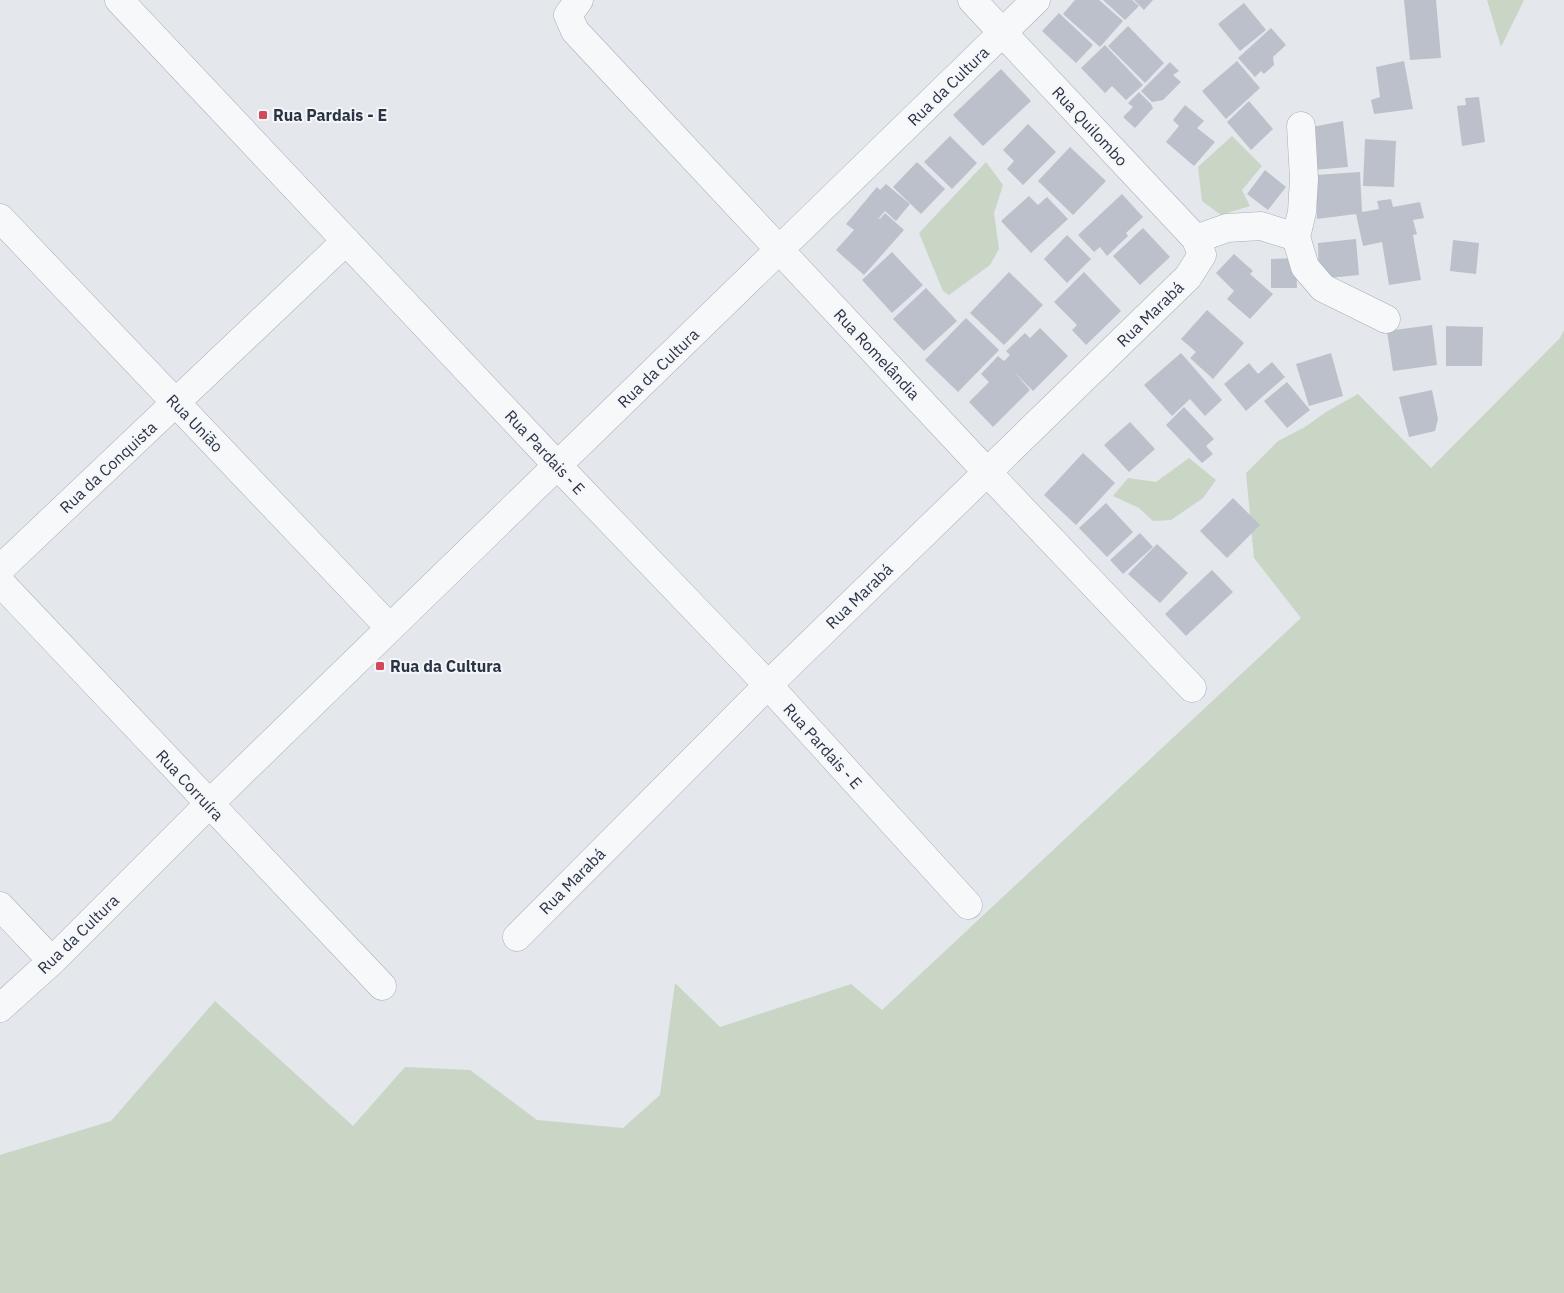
<svg xmlns="http://www.w3.org/2000/svg" width="1564" height="1293" viewBox="0 0 1564 1293" font-family="'IBM Plex Sans',sans-serif">
<rect width="100%" height="100%" fill="#e4e7ec"/>
<g fill="#c9d6c5">
<path d="M 1487,0 L 1524,0 L 1501,47 Z"/>
<path d="M 1232,136 L 1262,166 L 1242,190 L 1250,206 L 1221,215 L 1202,201 L 1198,167 Z"/>
<path d="M 986,162 L 1003,185 L 994,213 L 999,249 L 990,265 L 949,295 L 943,291 L 919,233 Z"/>
<path d="M 1564,330 L 1564,1293 L 0,1293 L 0,1155 L 111,1121 L 215,1001 L 353,1126 L 405,1067 L 470,1070 L 537,1120 L 623,1128 L 660,1095 L 675,983 L 720,1027 L 851,984 L 882,1010 L 1301,618 L 1254,558 L 1246,473 L 1278,441 L 1305,427 L 1326,412 L 1358,394 L 1431,468 L 1560,338 Z"/>
<path d="M 1189,458 L 1216,480 L 1203,498 L 1171,520 L 1153,521 L 1139,508 L 1113,496 L 1128,478 L 1156,482 Z"/>
</g>
<g fill="#bbc0ca">
<path d="M 1075,0 L 1099,0 L 1123,21 L 1100,47 L 1063,14 Z"/>
<path d="M 1103,0 L 1132,0 L 1139,6 L 1125,20 Z"/>
<path d="M 1134,0 L 1153,0 L 1144,10 Z"/>
<path d="M 1404,0 L 1436,0 L 1441,58 L 1410,60 Z"/>
<path d="M 1244,3 L 1266,30 L 1240,51 L 1218,24 Z"/>
<path d="M 1059,13 L 1093,45 L 1076,63 L 1042,31 Z"/>
<path d="M 1128,26 L 1164,63 L 1145,83 L 1108,46 Z"/>
<path d="M 1271,28 L 1286,45 L 1273,57 L 1274,65 L 1264,74 L 1261,71 L 1255,77 L 1238,58 Z"/>
<path d="M 1105,45 L 1143,85 L 1126,100 L 1112,86 L 1105,93 L 1081,68 Z"/>
<path d="M 1237,61 L 1260,88 L 1226,119 L 1202,91 Z"/>
<path d="M 1404,61 L 1413,109 L 1374,114 L 1371,100 L 1380,97 L 1376,67 Z"/>
<path d="M 1170,62 L 1179,71 L 1173,75 L 1181,82 L 1163,100 L 1152,102 L 1141,91 Z"/>
<path d="M 1001,69 L 1031,101 L 983,146 L 953,115 Z"/>
<path d="M 1139,92 L 1151,104 L 1153,108 L 1135,128 L 1123,117 L 1133,107 L 1128,103 Z"/>
<path d="M 1479,97 L 1485,142 L 1462,146 L 1457,106 L 1466,105 L 1465,98 Z"/>
<path d="M 1249,101 L 1273,129 L 1251,150 L 1227,122 Z"/>
<path d="M 1185,105 L 1204,121 L 1197,128 L 1215,142 L 1194,166 L 1166,142 L 1179,126 L 1173,120 Z"/>
<path d="M 1343,121 L 1348,167 L 1313,170 L 1307,128 Z"/>
<path d="M 1028,124 L 1056,152 L 1023,185 L 1007,169 L 1014,161 L 1003,150 Z"/>
<path d="M 950,136 L 977,163 L 952,189 L 924,162 Z"/>
<path d="M 1365,139 L 1396,141 L 1394,187 L 1363,186 Z"/>
<path d="M 1070,147 L 1106,181 L 1073,215 L 1038,181 Z"/>
<path d="M 917,162 L 945,189 L 921,214 L 893,187 Z"/>
<path d="M 1265,170 L 1286,187 L 1268,210 L 1247,194 Z"/>
<path d="M 1360,172 L 1362,212 L 1379,209 L 1377,201 L 1391,199 L 1393,207 L 1420,202 L 1424,218 L 1413,220 L 1417,234 L 1413,235 L 1421,280 L 1389,285 L 1382,242 L 1363,246 L 1356,214 L 1317,219 L 1316,175 Z"/>
<path d="M 886,184 L 910,204 L 896,221 L 885,211 L 879,218 L 870,211 L 880,219 L 885,213 L 904,230 L 864,275 L 836,250 L 854,230 L 846,224 L 877,187 L 880,190 Z"/>
<path d="M 1122,194 L 1143,217 L 1126,233 L 1128,236 L 1107,256 L 1100,247 L 1094,252 L 1078,235 Z"/>
<path d="M 1029,196 L 1038,205 L 1047,197 L 1068,219 L 1031,253 L 1001,221 Z"/>
<path d="M 1143,228 L 1170,257 L 1140,285 L 1113,256 Z"/>
<path d="M 1067,235 L 1091,259 L 1067,283 L 1044,259 Z"/>
<path d="M 1356,239 L 1359,275 L 1319,279 L 1318,243 Z"/>
<path d="M 1453,240 L 1479,243 L 1476,274 L 1450,271 Z"/>
<path d="M 892,252 L 923,285 L 892,313 L 862,280 Z"/>
<path d="M 1234,254 L 1253,271 L 1250,274 L 1273,294 L 1250,319 L 1227,299 L 1234,291 L 1216,273 Z"/>
<path d="M 1296,258 L 1297,288 L 1271,288 L 1271,259 Z"/>
<path d="M 1009,272 L 1043,305 L 1004,345 L 970,313 Z"/>
<path d="M 1084,272 L 1121,311 L 1086,345 L 1072,330 L 1077,325 L 1054,302 Z"/>
<path d="M 926,288 L 957,321 L 924,351 L 893,319 Z"/>
<path d="M 1207,310 L 1244,343 L 1213,379 L 1190,358 L 1196,352 L 1181,339 Z"/>
<path d="M 966,318 L 999,350 L 958,392 L 925,360 Z"/>
<path d="M 1432,325 L 1437,365 L 1393,371 L 1387,331 Z"/>
<path d="M 1446,326 L 1483,327 L 1482,366 L 1446,366 Z"/>
<path d="M 1040,328 L 1068,356 L 1033,391 L 1013,371 L 1030,390 L 993,427 L 969,402 L 989,382 L 981,374 L 998,356 L 1004,361 L 1010,355 L 1006,351 L 1025,333 L 1030,338 Z"/>
<path d="M 1181,353 L 1222,400 L 1205,416 L 1190,399 L 1172,416 L 1144,385 Z"/>
<path d="M 1331,353 L 1343,396 L 1309,406 L 1296,364 Z"/>
<path d="M 1272,362 L 1285,377 L 1246,411 L 1224,384 L 1249,363 L 1258,374 Z"/>
<path d="M 1287,382 L 1310,410 L 1287,428 L 1264,401 Z"/>
<path d="M 1432,390 L 1438,419 L 1435,431 L 1409,437 L 1399,397 Z"/>
<path d="M 1184,407 L 1214,439 L 1206,446 L 1213,454 L 1202,463 L 1166,425 Z"/>
<path d="M 1130,422 L 1155,449 L 1129,472 L 1104,445 Z"/>
<path d="M 1083,453 L 1115,483 L 1076,525 L 1044,495 Z"/>
<path d="M 1233,498 L 1260,525 L 1227,558 L 1200,531 Z"/>
<path d="M 1106,503 L 1133,532 L 1107,557 L 1079,528 Z"/>
<path d="M 1140,533 L 1153,547 L 1123,574 L 1110,560 Z"/>
<path d="M 1157,544 L 1188,573 L 1160,603 L 1128,574 Z"/>
<path d="M 1212,570 L 1233,592 L 1186,636 L 1165,614 Z"/>
</g>
<g fill="none" stroke-linecap="round" stroke-linejoin="round">
<g stroke="#a9aeb7" stroke-width="29">
<g id="minor">
<path d="M 119,0 L 557,465 L 768,685 L 968,905"/>
<path d="M 579,0 L 568,15 L 575,31 L 986,471 L 1192,688"/>
<path d="M 1301,126 L 1304,179 L 1302,212 L 1296,237 L 1305,267 L 1323,288 L 1386,319"/>
<path d="M 0,218 L 390,628"/>
<path d="M 1196,239 L 1227,228 L 1261,226 L 1296,237"/>
<path d="M 0,569 L 346,241"/>
<path d="M 0,582 L 382,986"/>
<path d="M 0,906 L 52,961"/>
<path d="M 517,937 L 768,685 L 1188,277 L 1202,255 L 1196,239 L 972,0"/>
<path d="M 0,1008 L 52,961 L 209,804 L 1036,0"/>
</g>
</g>
<use href="#minor" stroke="#f7f8fa" stroke-width="28"/>
</g>
<g fill="#d1495b" stroke="#f4f6f9" stroke-width="2">
<rect x="258" y="110" width="10" height="10" rx="2.5"/>
<rect x="375" y="661" width="10" height="10" rx="2.5"/>
</g>
<g text-anchor="middle" dominant-baseline="central" stroke-width="4" stroke-linejoin="round" paint-order="stroke">
<g font-size="16" fill="#2b3445" stroke="#f4f6f9">
<text transform="translate(948 86) rotate(-44)">Rua da Cultura</text>
<text transform="translate(1090 126) rotate(47)">Rua Quilombo</text>
<text transform="translate(1150 314) rotate(-44)">Rua Marabá</text>
<text transform="translate(877 354) rotate(47)">Rua Romelândia</text>
<text transform="translate(658 368) rotate(-44)">Rua da Cultura</text>
<text transform="translate(195 423) rotate(46)">Rua União</text>
<text transform="translate(545 452) rotate(47)">Rua Pardais - E</text>
<text transform="translate(108 467) rotate(-43)">Rua da Conquista</text>
<text transform="translate(859 596) rotate(-44)">Rua Marabá</text>
<text transform="translate(823 746) rotate(48)">Rua Pardais - E</text>
<text transform="translate(190 785) rotate(47)">Rua Corruíra</text>
<text transform="translate(572 881) rotate(-45)">Rua Marabá</text>
<text transform="translate(78 934) rotate(-44)">Rua da Cultura</text>
</g>
<g font-size="16" font-weight="bold" fill="#2b3445" stroke="#f4f6f9" text-anchor="start">
<text x="273" y="115">Rua Pardais - E</text>
<text x="390" y="666">Rua da Cultura</text>
</g>
</g>
</svg>
